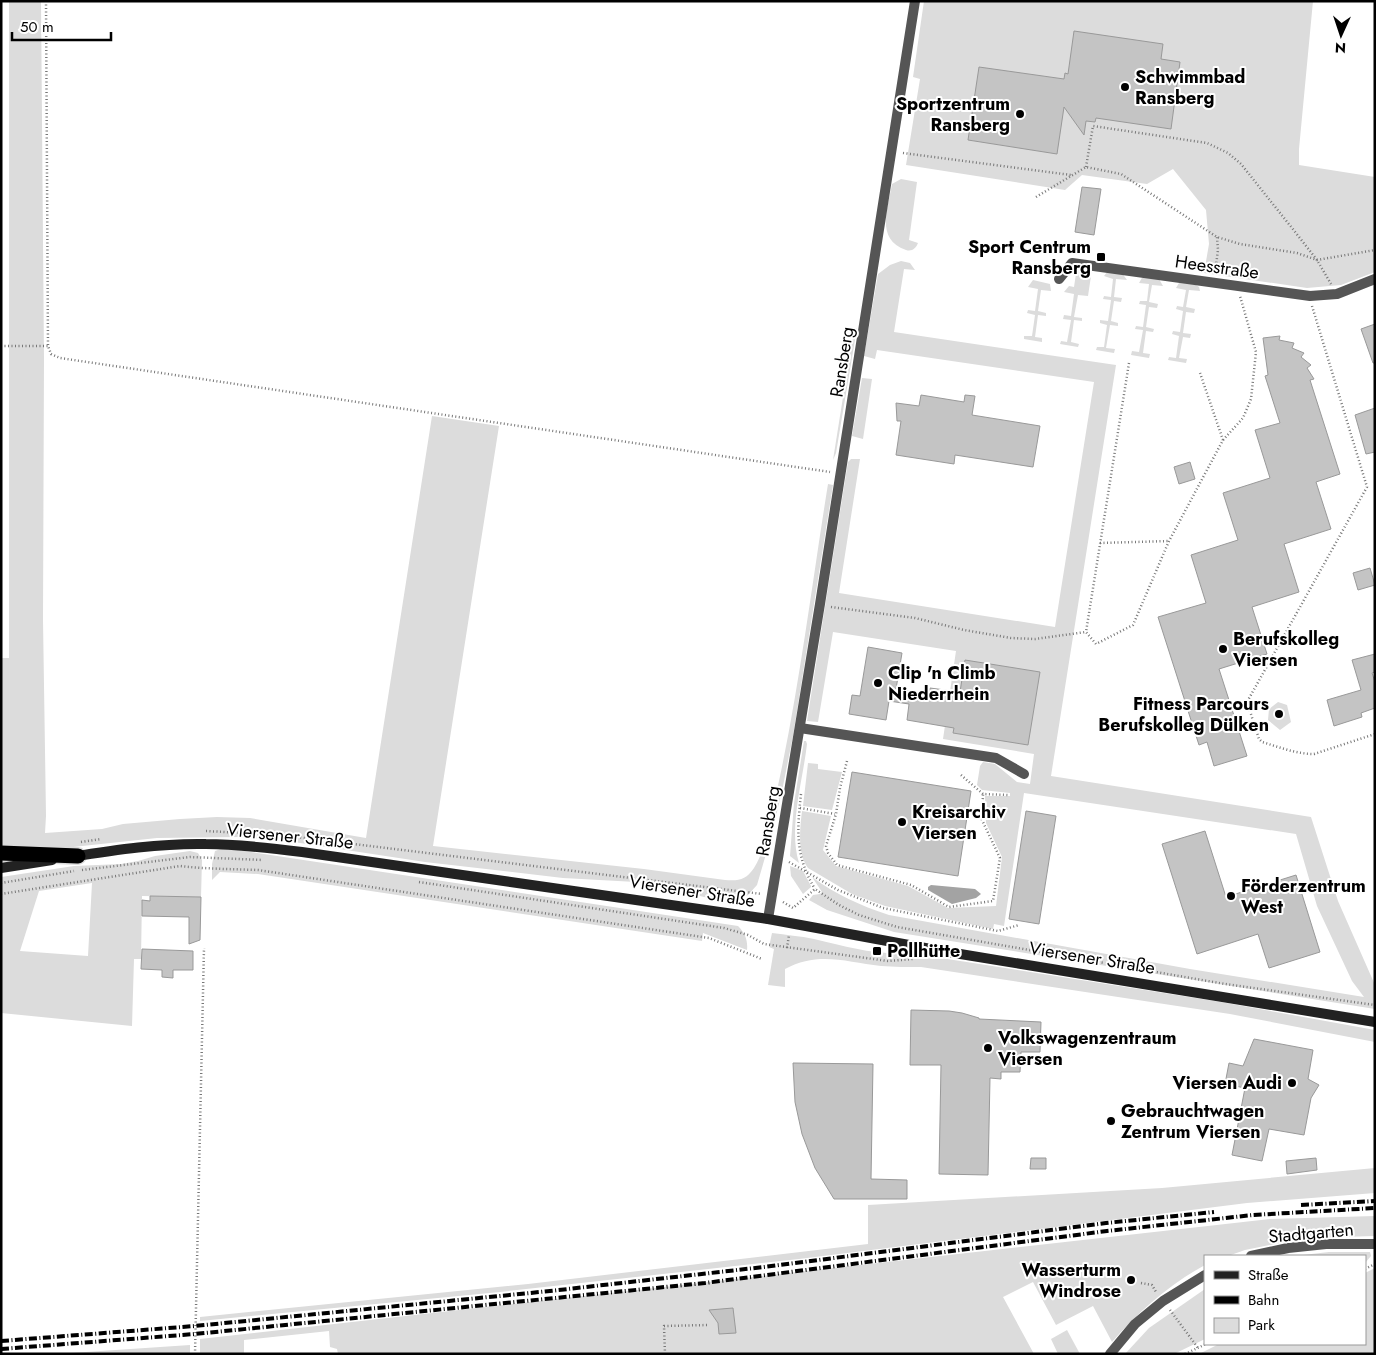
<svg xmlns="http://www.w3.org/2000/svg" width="1376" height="1355" viewBox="0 0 1376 1355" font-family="Jost,sans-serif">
<rect width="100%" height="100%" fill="#fff"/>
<g fill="#dcdcdc" fill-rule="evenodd">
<path d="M 9,1 L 41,1 L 44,359 L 43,620 L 46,816 L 45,833 L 102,829 L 123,824 L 180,819 L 217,817 L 250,818 L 366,838 L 432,416 L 499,426 L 433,846 L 644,869 L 725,880 C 739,881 746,880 754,868 C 768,846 773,806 779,781 C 800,683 812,583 828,484 L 833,485 L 793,736 L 782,791 L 771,837 L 757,885 L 748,895 L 739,900 L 732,901 L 704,897 L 668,888 L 636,882 L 563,878 L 425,862 L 287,841 L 240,837 L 157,838 L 45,850 L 1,847 L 1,658 L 9,658 Z"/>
<path d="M 924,1 L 1313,1 L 1299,149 L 1299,165 L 1375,177 L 1375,272 L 1341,285 L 1307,288 L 1204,273 L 1209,244 L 1206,210 L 1173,169 L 1147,184 L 1082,175 L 1065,190 L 906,165 L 920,79 L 913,77 Z"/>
<path d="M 901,179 L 917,182 L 909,240 L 918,243 C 916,248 912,252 906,250 C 875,239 888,208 892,184 Z"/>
<path d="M 901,261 L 910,263 L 915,270 L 904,269 L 894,332 L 1116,365 L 1051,776 L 1311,817 L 1338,901 L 1375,985 L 1375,1009 L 894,932 L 827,910 L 809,900 L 813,895 L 820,894 L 822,892 L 812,877 C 837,895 859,905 889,915 L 1190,969 L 1364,997 L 1352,981 L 1317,906 L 1296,834 L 1024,793 L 1004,926 L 994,924 L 993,929 L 885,906 L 852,894 L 808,868 C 797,853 800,828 802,811 L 831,816 L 823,850 L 836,866 L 908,886 L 948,908 L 996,906 L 1002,857 L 986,823 L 985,796 L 1010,796 L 1010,793 L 982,790 L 977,785 L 980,766 L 983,762 L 995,764 L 1017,782 L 1030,784 L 1034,754 L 943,739 L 956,651 L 833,632 L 818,722 L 807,721 L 844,487 L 848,462 L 851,459 L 860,459 L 839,593 L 1055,627 L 1094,382 L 877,350 L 875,359 L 864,356 L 878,274 L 890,265 Z"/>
<path d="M 1077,267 L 1086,268 L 1091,276 L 1088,296 L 1078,295 L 1074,317 L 1082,318 L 1082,321 L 1074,320 L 1071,342 L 1079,344 L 1078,347 L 1060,344 L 1061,341 L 1067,342 L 1071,320 L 1063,319 L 1064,315 L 1071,316 L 1074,294 L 1064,292 L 1069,286 L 1074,287 Z"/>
<path d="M 1108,271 L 1122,273 L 1127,280 L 1116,279 L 1114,297 L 1122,298 L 1121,302 L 1114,301 L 1111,321 L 1118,323 L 1118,326 L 1110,325 L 1106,348 L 1115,349 L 1114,353 L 1096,350 L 1097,347 L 1104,347 L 1107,325 L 1100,323 L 1100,320 L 1108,321 L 1111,300 L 1103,299 L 1104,296 L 1111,297 L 1113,279 L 1104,276 Z"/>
<path d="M 1143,276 L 1159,279 L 1163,286 L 1152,285 L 1149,302 L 1158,304 L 1157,308 L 1149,307 L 1146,327 L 1154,329 L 1153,332 L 1146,331 L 1143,353 L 1150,354 L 1149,358 L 1131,355 L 1132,351 L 1139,352 L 1143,330 L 1135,329 L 1136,326 L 1143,327 L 1146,305 L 1139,304 L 1140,301 L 1147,301 L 1149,284 L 1139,283 Z"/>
<path d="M 1033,280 L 1050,284 L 1051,291 L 1041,290 L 1038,311 L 1046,313 L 1046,316 L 1038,315 L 1035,337 L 1042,338 L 1042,342 L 1024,339 L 1024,336 L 1032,336 L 1035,315 L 1027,313 L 1028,310 L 1035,311 L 1038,289 L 1028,287 Z"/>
<path d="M 1183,282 L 1196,285 L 1199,287 L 1200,291 L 1189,290 L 1186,307 L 1195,309 L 1194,313 L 1186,312 L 1183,333 L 1191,334 L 1190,338 L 1183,337 L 1179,358 L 1187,359 L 1186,363 L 1168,360 L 1169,357 L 1176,358 L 1179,336 L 1172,334 L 1173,331 L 1180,332 L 1183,311 L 1176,309 L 1177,306 L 1183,307 L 1186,290 L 1176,288 L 1179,283 Z"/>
<path d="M 854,328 L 857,328 L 836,453 L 833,460 Z"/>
<path d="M 862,378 L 872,379 L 863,439 L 852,436 Z"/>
<path d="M 1278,702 L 1287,705 L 1291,722 L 1280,730 L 1268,720 L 1269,709 Z"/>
<path d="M 804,741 L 806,741 L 807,744 C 803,780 788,828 799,863 L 790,856 L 794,803 Z"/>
<path d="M 808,763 L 818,764 L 818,769 L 842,772 L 832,810 L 803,806 Z"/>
<path d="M 221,849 L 231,849 L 738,926 C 745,933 748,940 747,950 L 703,933 L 702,941 L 258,874 L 220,872 L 212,880 L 212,864 L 215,851 Z"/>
<path d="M 190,851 L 198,853 L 202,860 L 201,897 L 142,896 L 141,959 L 134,959 L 132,1026 L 1,1013 L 1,877 L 74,866 L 121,864 L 138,861 L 155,856 ZM 92,883 L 88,956 L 20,951 L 39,891 Z"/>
<path d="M 790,866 L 803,871 L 811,886 L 811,887 L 803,894 L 791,876 Z"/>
<path d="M 772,933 C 786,935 800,936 814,939 C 849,947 873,955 909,953 L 1221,1002 L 1375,1030 L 1375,1042 L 1230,1014 L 921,967 C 908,967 894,967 881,966 C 846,962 818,951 785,969 L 785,987 L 768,985 L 774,949 L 769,947 Z"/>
<path d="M 1375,1168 L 1375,1193 L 1247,1203 L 799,1259 L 500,1292 L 200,1321 L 200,1317 L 528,1284 L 868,1244 L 868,1205 L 1162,1188 Z"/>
<path d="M 1375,1216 L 1375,1236 L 1305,1238 L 1245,1250 L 1228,1256 L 1205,1256 L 1205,1265 C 1170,1284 1138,1312 1112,1342 L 1093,1306 L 1056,1325 L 1033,1282 L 1003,1297 L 1034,1354 L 338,1354 L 337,1349 L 330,1347 L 329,1331 L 244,1340 L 244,1354 L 200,1354 L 200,1339 L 1270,1219 Z"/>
<path d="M 1329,1252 L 1370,1252 L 1371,1256 L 1365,1263 L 1365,1256 L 1294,1256 Z"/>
<path d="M 1375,1268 L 1375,1354 L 1199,1354 L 1219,1344 L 1365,1344 L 1365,1273 Z"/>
<path d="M 1205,1289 L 1205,1339 L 1174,1354 L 1125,1354 L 1149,1328 Z"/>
<path d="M 1067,1330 L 1080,1354 L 1058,1354 L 1051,1339 Z"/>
<path d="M 190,1345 L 190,1354 L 56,1354 Z"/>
</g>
<path fill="#a3a3a3" d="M 931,885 L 975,889 L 981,894 L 976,898 L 952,904 L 928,890 L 928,887 Z"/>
<g fill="#c4c4c4" stroke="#999">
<path d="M 1074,31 L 1163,44 L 1161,59 L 1180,62 L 1171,129 L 1096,118 L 1095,122 L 1086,121 L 1084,135 L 1064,107 L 1057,154 L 968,140 L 979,67 L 1064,79 L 1065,73 L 1068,74 Z"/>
<path d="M 1082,187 L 1101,189 L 1094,235 L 1075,232 Z"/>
<path d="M 1375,324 L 1375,363 L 1373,363 L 1361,329 Z"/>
<path d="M 1280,336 L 1279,340 L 1294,343 L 1292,348 L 1304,353 L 1301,357 L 1311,365 L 1307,368 L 1314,379 L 1310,380 L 1340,474 L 1316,482 L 1331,529 L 1284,544 L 1299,592 L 1252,607 L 1267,654 L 1219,669 L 1247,756 L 1214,766 L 1207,742 L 1199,745 L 1158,617 L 1206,603 L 1191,555 L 1238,540 L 1223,493 L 1270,478 L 1255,430 L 1280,423 L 1265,376 L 1268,375 L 1263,338 Z"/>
<path d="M 921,395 L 964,402 L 965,395 L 975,396 L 972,415 L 1040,426 L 1033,467 L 955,455 L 954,464 L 896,455 L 901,421 L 897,421 L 896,403 L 919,406 Z"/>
<path d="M 1375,408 L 1375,452 L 1366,454 L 1355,415 Z"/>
<path d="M 1190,462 L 1195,479 L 1179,484 L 1174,467 Z"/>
<path d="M 1370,568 L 1375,585 L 1358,590 L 1353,573 Z"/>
<path d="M 868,647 L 902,653 L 896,689 L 929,694 L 930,688 L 960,692 L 965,660 L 1040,672 L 1028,745 L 953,733 L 954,728 L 907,720 L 909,704 L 889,701 L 886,720 L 849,714 L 852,695 L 860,696 Z"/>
<path d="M 1375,654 L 1375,672 L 1372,673 L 1375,682 L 1375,708 L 1361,713 L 1362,717 L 1334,726 L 1327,700 L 1361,690 L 1352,660 Z"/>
<path d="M 852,772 L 971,791 L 958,876 L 838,857 Z"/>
<path d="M 1026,811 L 1056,816 L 1039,924 L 1009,919 Z"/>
<path d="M 1205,831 L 1226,897 L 1296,875 L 1320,952 L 1269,968 L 1258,934 L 1197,954 L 1162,844 Z"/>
<path d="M 150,896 L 201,897 L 200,940 L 189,944 L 189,917 L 142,916 L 142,900 L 150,901 Z"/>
<path d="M 142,949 L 193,951 L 193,970 L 173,970 L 173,978 L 162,977 L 162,970 L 141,969 Z"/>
<path d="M 911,1010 L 949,1011 L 962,1013 L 979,1018 L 979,1019 L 1041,1022 L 1040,1052 L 1021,1052 L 1020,1072 L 1001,1072 L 1001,1079 L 990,1078 L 988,1175 L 939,1174 L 941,1065 L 910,1065 Z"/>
<path d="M 1254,1039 L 1313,1050 L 1308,1079 L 1319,1085 L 1311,1098 L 1304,1135 L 1269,1129 L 1262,1161 L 1232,1155 L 1245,1088 L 1225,1084 L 1229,1063 L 1243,1066 Z"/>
<path d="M 793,1063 L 873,1064 L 871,1179 L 907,1180 L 907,1199 L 834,1199 L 815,1168 L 802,1134 L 795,1102 Z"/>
<path d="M 1031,1158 L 1046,1158 L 1046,1169 L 1030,1169 Z"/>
<path d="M 1316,1158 L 1317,1170 L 1287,1174 L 1286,1161 Z"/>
<path d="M 733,1308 L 736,1333 L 719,1334 L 718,1323 L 709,1310 Z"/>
</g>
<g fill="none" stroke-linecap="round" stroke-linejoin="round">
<g stroke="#dbdbdb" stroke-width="18">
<path id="highway" d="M 1,853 L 78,856"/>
</g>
<g stroke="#777" stroke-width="2.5" stroke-dasharray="1 2.5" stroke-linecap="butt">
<path d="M 46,1 L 48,346 L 51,354 L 60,358 L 830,472"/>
<path d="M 903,153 L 1071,175"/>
<path d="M 1086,167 L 1093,126 L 1207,143 L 1228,153 L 1241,164 L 1292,228 L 1317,260 L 1331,284"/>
<path d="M 1036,197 L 1086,167 L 1121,174 L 1217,237 L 1240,244 L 1297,253 L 1317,260 L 1375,250"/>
<path d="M 1215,273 L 1218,250 L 1217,237"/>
<path d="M 1312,306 L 1367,487 L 1247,702 L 1259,739 L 1262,742 C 1279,747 1296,754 1314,754 L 1375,734"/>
<path d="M 1,346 L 48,346"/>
<path d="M 1129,363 L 1086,632 L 1096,644 L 1133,625 L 1169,541 L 1223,440 L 1200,373"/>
<path d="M 1223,440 L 1243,418 L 1251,399 L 1256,352 L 1240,296"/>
<path d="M 1100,543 L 1169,541"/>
<path d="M 831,607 L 915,618 L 964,630 L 1011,638 L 1035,639 L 1086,632"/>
<path d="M 847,761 L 840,788 L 836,814 L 826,846 L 828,853 L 837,865 L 911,885 L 949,907 L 993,901 L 1000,858 L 982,820 L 983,794"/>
<path d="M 961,775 L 983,794 L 1008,795"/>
<path d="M 801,794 C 797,831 795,856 815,889"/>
<path d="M 800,808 L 835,814"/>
<path d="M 206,831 L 280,835 L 762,894"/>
<path d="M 81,842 L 101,839"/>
<path d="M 789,862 L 838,890 L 883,908 L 998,931 L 1019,925"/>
<path d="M 82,870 L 190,857 L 263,860"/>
<path d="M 419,882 L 724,928 L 748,935 L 764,944 L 888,961 L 913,959"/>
<path d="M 1,883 L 74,871"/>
<path d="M 1,894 L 180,866 C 206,869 232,869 258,870 L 709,938 L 762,959"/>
<path d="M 783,902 L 793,908 L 815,889 L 839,905 L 859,915 L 897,927 L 1225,984 L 1375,1005"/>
<path d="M 787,948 L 789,935"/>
<path d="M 1365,1269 L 1375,1264"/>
<path d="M 1141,1283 L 1152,1285 L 1156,1292"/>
<path d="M 1170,1310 L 1198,1348"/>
<path d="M 195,1354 L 204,948"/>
<path d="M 665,1354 L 664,1326 L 708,1325"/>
<path d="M 1185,1354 L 1206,1344"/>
</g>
<g stroke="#555" stroke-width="10">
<path d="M 1059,279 L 1072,263 L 1310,296 L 1337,294 L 1375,279"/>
<path d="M 800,728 L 996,758 L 1024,774"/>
<path d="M 768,919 L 820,604 L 915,1"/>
<path d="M 1251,1256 L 1288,1248 L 1326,1244 L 1375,1244"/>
<path d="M 1110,1354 L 1135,1324 L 1163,1301 L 1205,1275"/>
</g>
<g stroke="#222" stroke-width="10">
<path d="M 71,857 C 115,850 161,843 206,844 C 238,844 270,848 302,852 L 768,919 L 936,950 L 1375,1022"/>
<path d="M 1,868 L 52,860"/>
</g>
<use href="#highway" stroke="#000" stroke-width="15"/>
<g stroke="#000" stroke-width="4" stroke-dasharray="8 2.5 1 2.5" stroke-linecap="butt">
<path d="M 1301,1205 L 1375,1201"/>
<path d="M 1,1341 L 195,1326 L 550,1291 L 764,1267 L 1106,1223 L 1214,1212"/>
<path d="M 1,1349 L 195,1334 L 705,1283 L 1107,1231 L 1253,1215 L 1375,1208"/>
</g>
</g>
<g fill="#000" stroke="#fff" stroke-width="2">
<circle cx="1125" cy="87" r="5"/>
<circle cx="1020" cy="114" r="5"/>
<rect x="1096" y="252" width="10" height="10" rx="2.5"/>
<circle cx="1223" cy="649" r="5"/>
<circle cx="878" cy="683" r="5"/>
<circle cx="1279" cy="714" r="5"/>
<circle cx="902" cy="822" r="5"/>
<circle cx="1231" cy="896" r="5"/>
<rect x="872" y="946" width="10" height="10" rx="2.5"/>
<circle cx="988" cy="1048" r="5"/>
<circle cx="1292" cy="1083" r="5"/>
<circle cx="1111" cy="1121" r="5"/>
<circle cx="1131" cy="1280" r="5"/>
</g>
<g text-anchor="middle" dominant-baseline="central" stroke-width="4" stroke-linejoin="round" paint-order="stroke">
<g font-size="18" font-weight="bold" fill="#000" stroke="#fff" text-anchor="start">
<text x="1135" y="77">Schwimmbad<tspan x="1135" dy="21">Ransberg</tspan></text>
<text x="1010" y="104" text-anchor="end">Sportzentrum<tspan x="1010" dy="21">Ransberg</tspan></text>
<text x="1091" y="247" text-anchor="end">Sport Centrum<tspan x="1091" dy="21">Ransberg</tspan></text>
<text x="1233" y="639">Berufskolleg<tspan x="1233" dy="21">Viersen</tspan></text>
<text x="888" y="673">Clip 'n Climb<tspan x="888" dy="21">Niederrhein</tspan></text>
<text x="1269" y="704" text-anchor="end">Fitness Parcours<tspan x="1269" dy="21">Berufskolleg Dülken</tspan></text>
<text x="912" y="812">Kreisarchiv<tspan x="912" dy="21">Viersen</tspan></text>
<text x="1241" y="886">Förderzentrum<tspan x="1241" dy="21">West</tspan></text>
<text x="887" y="951">Pollhütte</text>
<text x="998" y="1038">Volkswagenzentraum<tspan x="998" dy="21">Viersen</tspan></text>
<text x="1282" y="1083" text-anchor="end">Viersen Audi</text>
<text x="1121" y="1111">Gebrauchtwagen<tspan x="1121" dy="21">Zentrum Viersen</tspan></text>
<text x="1121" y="1270" text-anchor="end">Wasserturm<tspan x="1121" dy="21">Windrose</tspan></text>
</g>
<g font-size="18" fill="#000" stroke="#fff">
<text transform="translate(1217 267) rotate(8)">Heesstraße</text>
<text transform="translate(842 362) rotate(-81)">Ransberg</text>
<text transform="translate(768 821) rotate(-81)">Ransberg</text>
<text transform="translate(290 836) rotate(6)">Viersener Straße</text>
<text transform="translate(692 891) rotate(9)">Viersener Straße</text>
<text transform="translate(1092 958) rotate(9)">Viersener Straße</text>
<text transform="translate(1311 1233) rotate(-5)">Stadtgarten</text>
</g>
</g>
<rect width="1376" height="1355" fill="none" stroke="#000000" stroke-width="5"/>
<rect x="1204" y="1255" width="162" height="90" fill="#ffffff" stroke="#999999"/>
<rect x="1214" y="1271" width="25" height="8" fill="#222222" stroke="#999999"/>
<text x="1248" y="1280" font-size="15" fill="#000000">Straße</text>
<rect x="1214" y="1296" width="25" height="8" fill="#000000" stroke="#999999"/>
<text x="1248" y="1305" font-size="15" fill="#000000">Bahn</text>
<rect x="1214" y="1318" width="25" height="15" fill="#dcdcdc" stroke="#999999"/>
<text x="1248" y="1330" font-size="15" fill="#000000">Park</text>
<g transform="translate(1341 35) rotate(183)" stroke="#ffffff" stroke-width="4" paint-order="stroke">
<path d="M0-4L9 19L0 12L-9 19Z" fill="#000000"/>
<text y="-8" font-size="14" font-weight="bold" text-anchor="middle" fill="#000000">N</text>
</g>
<path d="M12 32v8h99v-8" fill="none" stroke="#000000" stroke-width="2.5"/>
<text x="20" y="32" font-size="15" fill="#000000" stroke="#ffffff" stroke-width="4" paint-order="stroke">50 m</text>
</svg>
